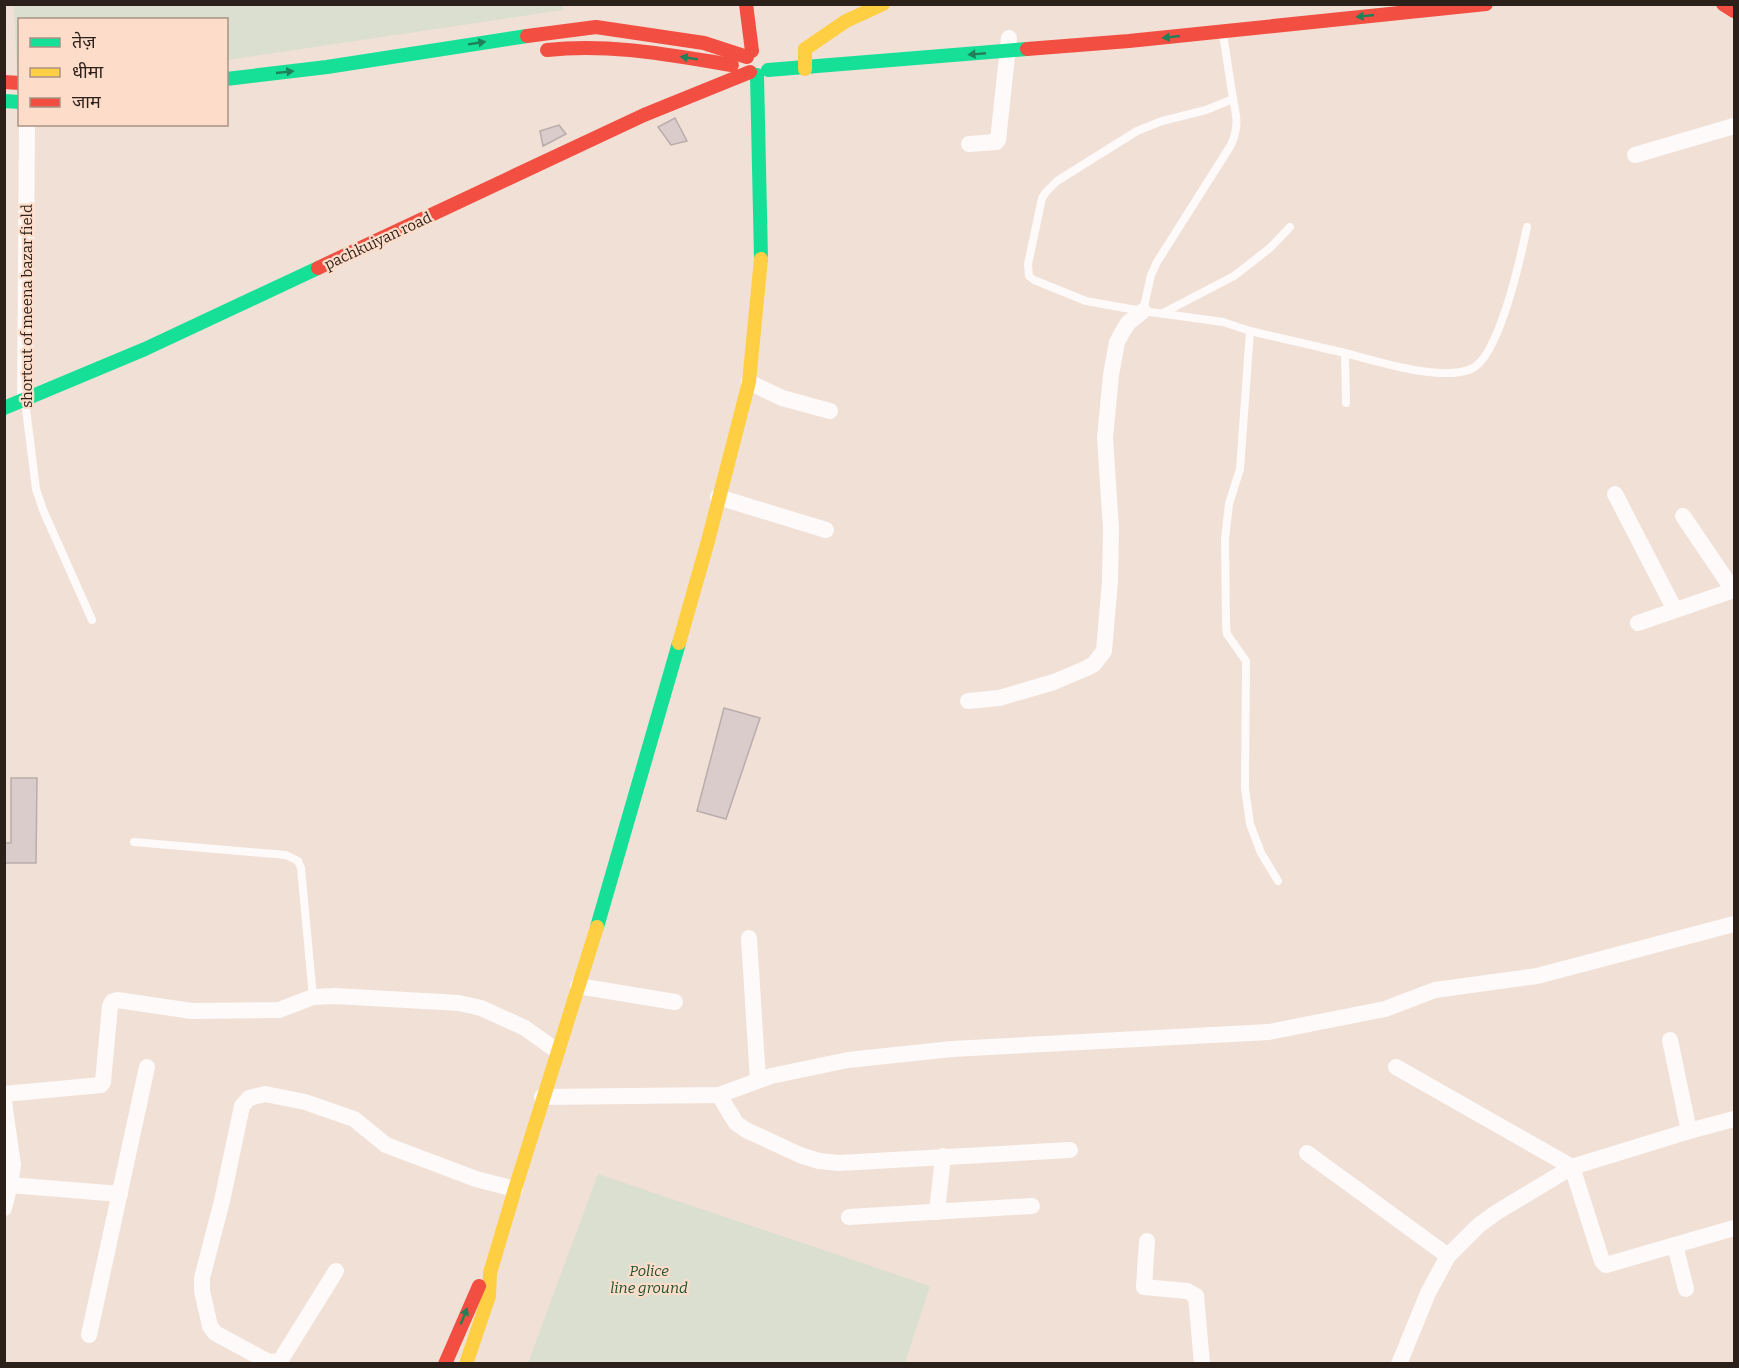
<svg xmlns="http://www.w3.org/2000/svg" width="1739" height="1368" viewBox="0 0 1739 1368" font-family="Bitter,'Noto Sans Devanagari',serif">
<rect width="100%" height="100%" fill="#f1e0d6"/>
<g fill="#dadfd0">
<path d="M 563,4 L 563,10 L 227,60 L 226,20 L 20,20 L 20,74 L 17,74 L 14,5 Z"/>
<path d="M 598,1174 L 930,1286 L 905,1363 L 528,1363 Z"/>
</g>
<g fill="#dacccb" stroke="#b9acab" stroke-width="1.5">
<path d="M 675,118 L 687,141 L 671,145 L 658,127 Z"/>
<path d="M 559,125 L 566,134 L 543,146 L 540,131 Z"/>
<path d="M 724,708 L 760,718 L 726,819 L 697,811 Z"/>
<path d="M 11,778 L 37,778 L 36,863 L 4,863 L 4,843 L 11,843 Z"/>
</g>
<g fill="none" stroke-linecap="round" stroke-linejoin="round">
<g stroke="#fdfaf9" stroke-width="8">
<path d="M 1233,99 C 1237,118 1239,127 1231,145 L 1157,262 L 1151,275 L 1143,311 L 1223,322 L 1250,331 L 1240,469 L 1229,504 L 1225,539 L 1226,624 L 1227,634 L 1246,661 L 1245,788 L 1250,824 L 1261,853 L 1278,881"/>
<path d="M 1142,311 L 1086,301 L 1034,280 L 1029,276 L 1028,264 L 1042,198 L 1046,192 L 1057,181 L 1137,131 L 1162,121 L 1206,110 L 1233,99 L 1223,34"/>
<path d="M 1163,313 L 1234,276 L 1270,248 L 1290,227"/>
<path d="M 1250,331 L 1345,353 L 1346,403"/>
<path d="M 1345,353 C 1377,361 1441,382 1471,369 C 1499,358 1521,256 1527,227"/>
<path d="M 25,401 L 36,489 L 43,510 L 92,620"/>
<path d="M 134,842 L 286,855 L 298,861 L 301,868 L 313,997"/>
</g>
<g stroke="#fdfaf9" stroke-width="16">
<path d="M 969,144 L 996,142 L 998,140 L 1009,38"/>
<path d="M 1635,155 L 1734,126"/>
<path d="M 749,382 L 782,398 L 830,411"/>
<path d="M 25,400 L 27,124"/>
<path d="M 1615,494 L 1675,610"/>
<path d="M 718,497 L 826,530"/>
<path d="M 1683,516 L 1733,590"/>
<path d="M 1638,623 L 1734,590"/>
<path d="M 968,701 L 999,698 L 1054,682 L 1087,668 L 1094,664 L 1104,651 L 1110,581 L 1111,528 L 1105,438 L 1111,375 L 1117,342 L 1123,331 L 1128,323 L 1143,311"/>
<path d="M 749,938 L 758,1080"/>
<path d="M 578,986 L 675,1002"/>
<path d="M 1670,1040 L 1689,1131"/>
<path d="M 1396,1067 L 1572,1167 L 1602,1261 L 1606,1265 L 1734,1228"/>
<path d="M 4,1094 L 101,1085 L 103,1082 L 110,1006 L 112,1002 L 117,1000 L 192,1011 L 279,1010 L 313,997 L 335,996 L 459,1003 L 481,1008 L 525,1028 L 557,1051"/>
<path d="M 719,1095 L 736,1123 L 746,1130 L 800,1155 L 819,1161 L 839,1163 L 1070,1150"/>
<path d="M 542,1097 L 719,1095 L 771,1076 L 848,1060 L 952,1049 L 1269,1032 L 1385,1009 L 1435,990 L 1537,976 L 1734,924"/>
<path d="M 4,1102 L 13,1165 L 10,1185 L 4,1208"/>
<path d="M 1307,1153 L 1448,1256"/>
<path d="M 10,1185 L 120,1194"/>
<path d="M 937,1212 L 943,1156"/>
<path d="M 849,1217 L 1032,1206"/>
<path d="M 1147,1241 L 1144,1287 L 1187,1291 L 1196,1296 L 1202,1364"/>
<path d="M 1675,1245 L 1686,1289"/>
<path d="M 336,1271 L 280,1361 L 274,1362 L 267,1361 L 215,1333 L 210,1326 L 202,1291 L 202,1278 L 222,1201 L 242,1106 L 249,1098 L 265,1094 L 305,1102 L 354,1119 L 386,1145 L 476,1179 L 515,1189"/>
<path d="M 89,1335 L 147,1067"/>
<path d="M 1399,1364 L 1428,1293 L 1448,1256 L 1479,1225 L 1497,1212 L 1572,1167 L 1689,1131 L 1734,1119"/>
</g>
<g stroke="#16e098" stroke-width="14">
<path d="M 768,70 L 1027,49"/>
<path d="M 757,75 L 761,259"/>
<path d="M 226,79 L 327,67 L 527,36"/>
<path d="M 4,101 L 20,102"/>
<path d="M 4,408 L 145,349 L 318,268"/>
<path d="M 597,927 L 679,643"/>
</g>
<g stroke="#ffcf43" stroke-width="14">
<path d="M 805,69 L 805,49 L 846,21 L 883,4"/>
<path d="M 679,643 L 708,541 L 749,382 L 761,259"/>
<path d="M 466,1364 L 489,1296 L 490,1273 L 515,1189 L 597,927"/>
</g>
<g stroke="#f24e42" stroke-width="14">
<path d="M 746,4 L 752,51"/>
<path d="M 1723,4 L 1734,11"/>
<path d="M 527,36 L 596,27 L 704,43 L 747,57"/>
<path d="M 1027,49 L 1129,41 L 1486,4"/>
<path d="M 547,50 C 610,43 670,55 732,65"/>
<path d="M 4,82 L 20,83"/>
<path d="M 318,268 L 644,115 L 750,72"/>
<path d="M 445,1364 L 479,1286"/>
</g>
</g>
<defs><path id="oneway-solid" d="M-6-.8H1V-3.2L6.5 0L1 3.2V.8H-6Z" transform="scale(1.5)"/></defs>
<g fill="#218059">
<use href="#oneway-solid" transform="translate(1365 16) rotate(174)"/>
<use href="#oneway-solid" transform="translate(1171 37) rotate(174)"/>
<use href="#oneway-solid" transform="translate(477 43) rotate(-9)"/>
<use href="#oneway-solid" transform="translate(977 54) rotate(175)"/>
<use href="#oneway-solid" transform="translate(689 58) rotate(-171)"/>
<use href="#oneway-solid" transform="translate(285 72) rotate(-6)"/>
<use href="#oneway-solid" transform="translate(464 1316) rotate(-68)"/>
</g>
<g text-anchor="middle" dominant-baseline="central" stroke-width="4.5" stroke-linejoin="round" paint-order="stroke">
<g font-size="15" fill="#2c211a" stroke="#fdddca">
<text transform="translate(378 241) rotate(-25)">pachkuiyan road</text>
<text transform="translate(27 306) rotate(-90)">shortcut of meena bazar field</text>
</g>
<g font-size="15" font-style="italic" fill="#205130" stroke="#fdddca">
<text x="649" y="1271">Police<tspan x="649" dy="17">line ground</tspan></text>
</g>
</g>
<rect width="1739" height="1368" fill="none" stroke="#2c211a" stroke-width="12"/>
<rect x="18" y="18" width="210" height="108" fill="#fdddca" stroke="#a99284" stroke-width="1.5"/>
<rect x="30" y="38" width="30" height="9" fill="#16e098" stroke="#a99284" stroke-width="1.5"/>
<text x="72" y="48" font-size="18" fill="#2c211a">तेज़</text>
<rect x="30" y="68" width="30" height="9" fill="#ffcf43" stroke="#a99284" stroke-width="1.5"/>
<text x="72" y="78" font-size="18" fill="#2c211a">धीमा</text>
<rect x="30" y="98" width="30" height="9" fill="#f24e42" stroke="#a99284" stroke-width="1.5"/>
<text x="72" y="108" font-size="18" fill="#2c211a">जाम</text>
</svg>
